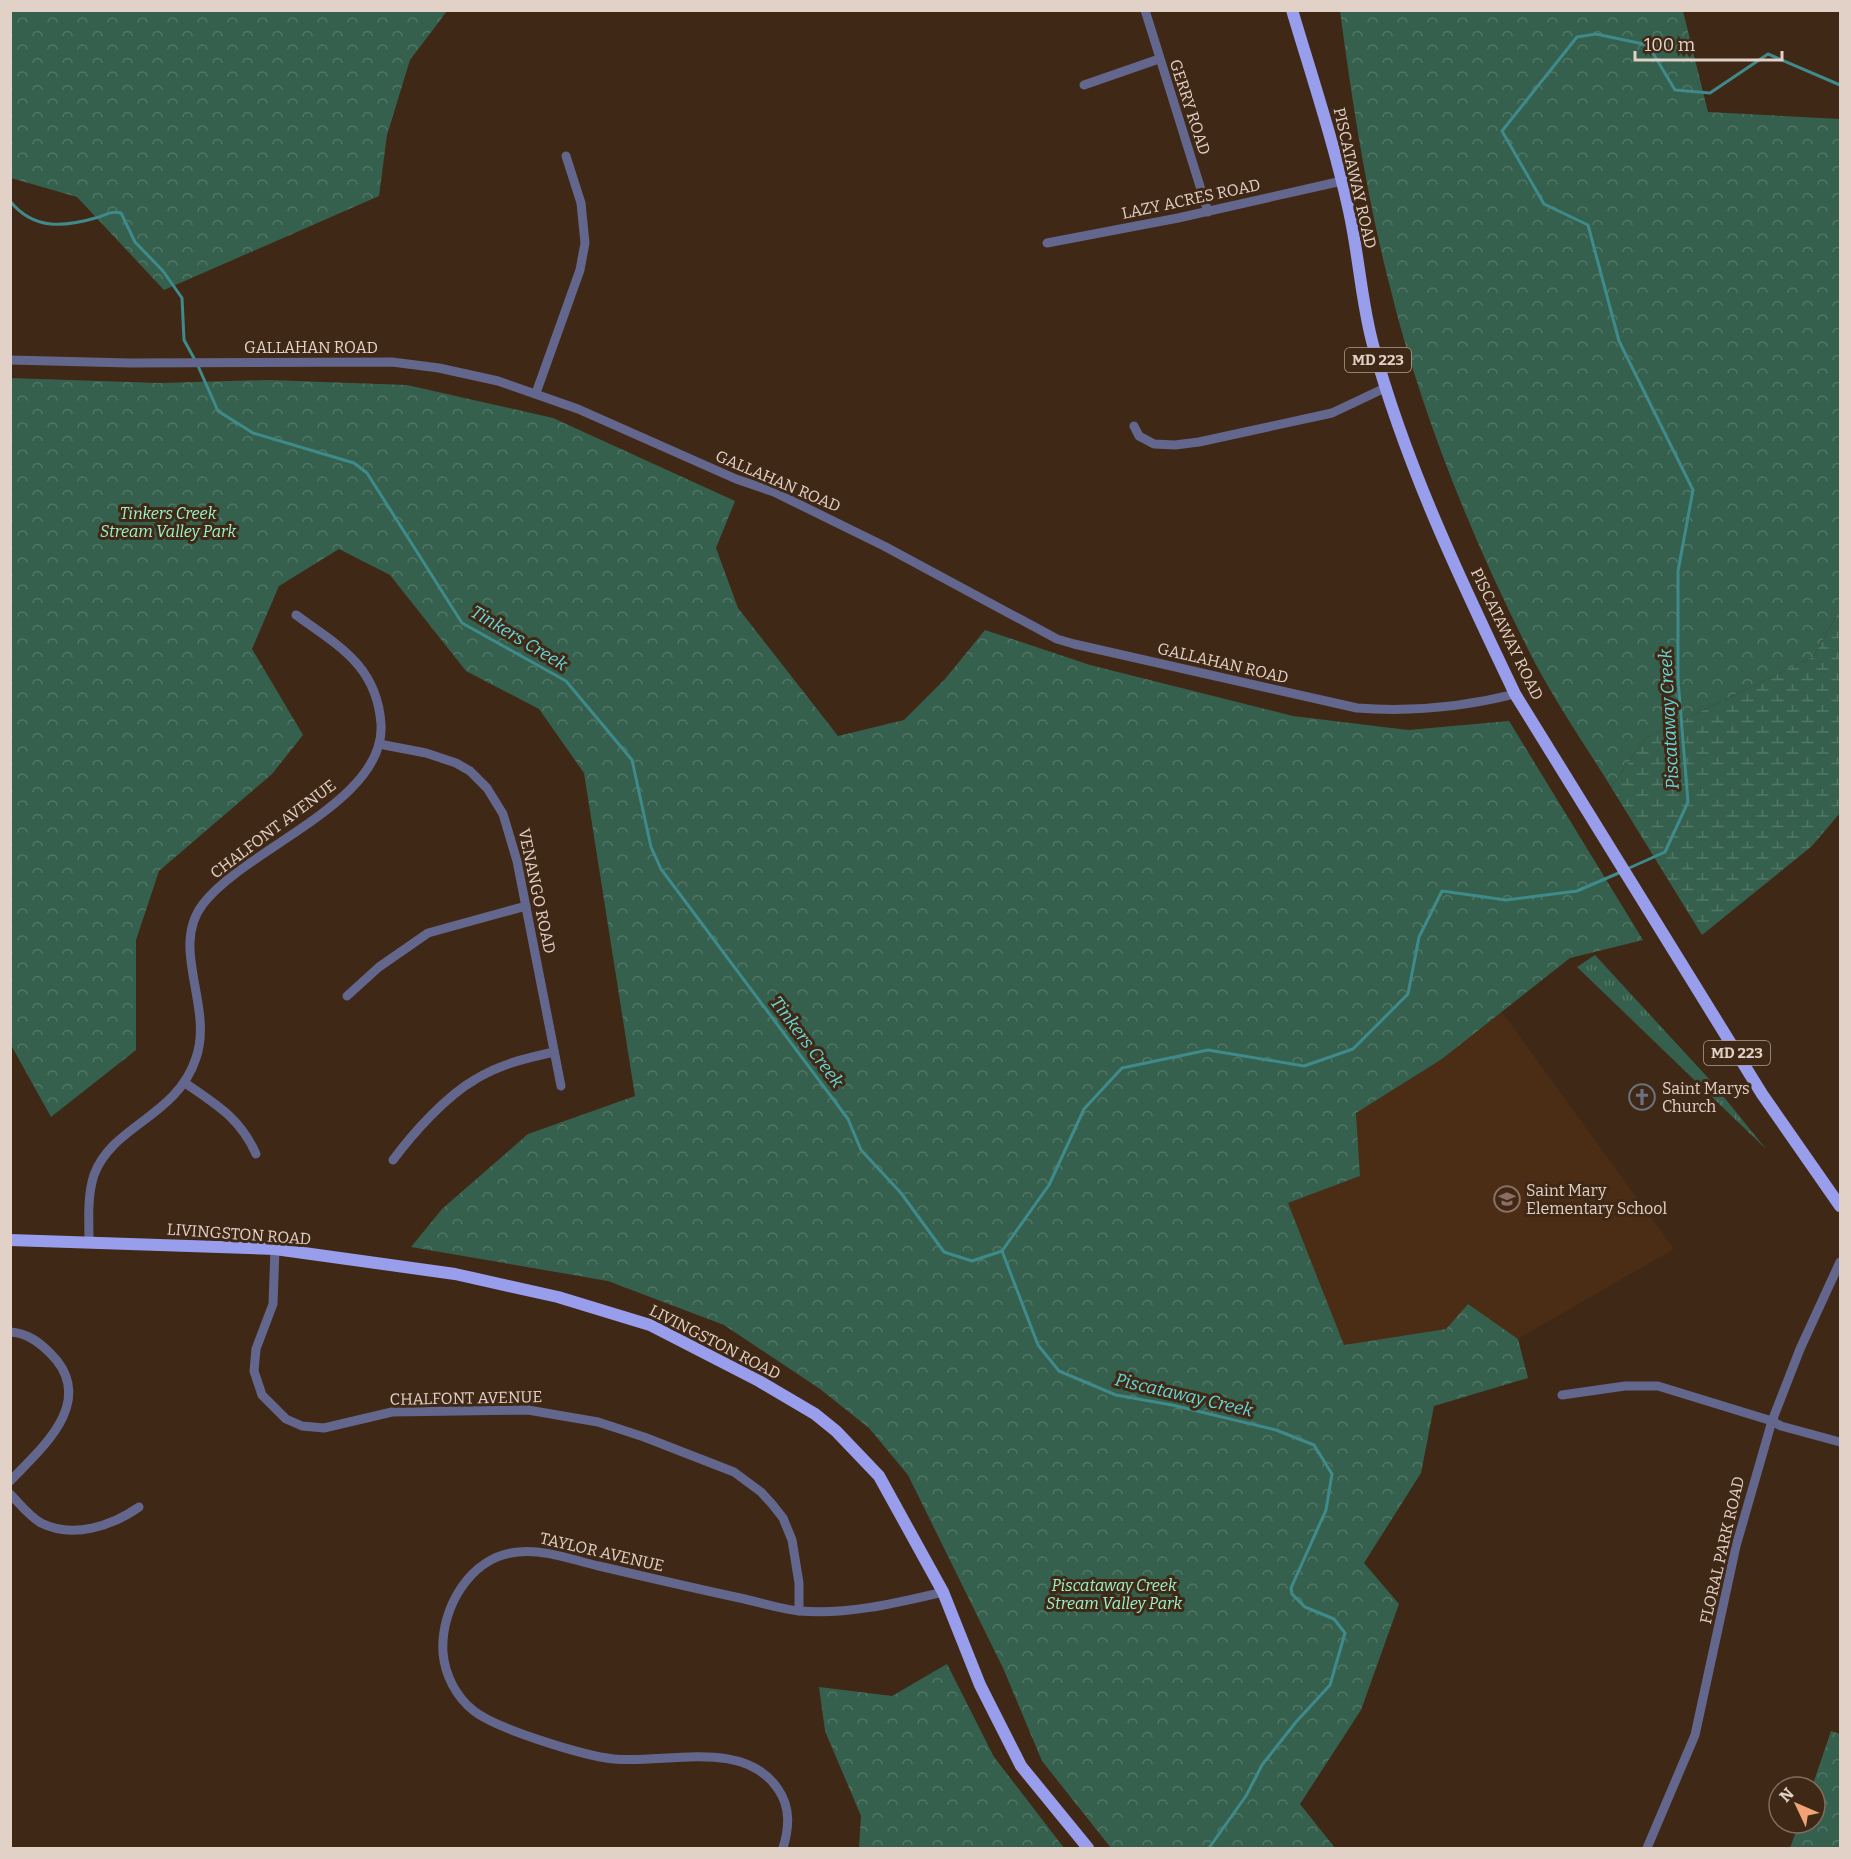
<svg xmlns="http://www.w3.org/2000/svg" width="1851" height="1859" viewBox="0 0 1851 1859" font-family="Bitter,serif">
<defs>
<pattern id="grass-tufts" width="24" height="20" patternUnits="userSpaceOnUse" patternTransform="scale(1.5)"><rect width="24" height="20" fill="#35604d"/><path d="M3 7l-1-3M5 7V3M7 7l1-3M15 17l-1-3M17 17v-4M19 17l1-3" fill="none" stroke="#527665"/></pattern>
<pattern id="forest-crowns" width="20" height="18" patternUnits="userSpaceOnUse" patternTransform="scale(1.5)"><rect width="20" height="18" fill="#35604d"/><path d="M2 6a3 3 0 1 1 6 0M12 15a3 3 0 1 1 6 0" fill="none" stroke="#527665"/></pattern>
<pattern id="wetland-marsh" width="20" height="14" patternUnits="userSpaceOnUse" patternTransform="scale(1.5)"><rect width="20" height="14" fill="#35604d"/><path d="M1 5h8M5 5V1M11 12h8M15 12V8" fill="none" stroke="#527665"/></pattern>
</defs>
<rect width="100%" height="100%" fill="#402816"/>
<path fill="#4b2c15" d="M 1502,1012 L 1674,1249 L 1518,1339 L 1468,1304 L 1446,1329 L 1344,1346 L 1288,1203 L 1360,1176 L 1356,1113 L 1442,1059 Z"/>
<path fill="url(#grass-tufts)" d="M 1595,955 L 1710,1080 L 1766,1149 L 1577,967 Z"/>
<g fill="url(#forest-crowns)">
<path d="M 10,11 L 11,10 L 447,11 L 410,60 L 387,135 L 379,196 L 164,290 L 77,197 L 11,178 Z"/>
<path d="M 1340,11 L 1683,11 L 1708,112 L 1840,119 L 1840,610 L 1813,657 L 1646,738 L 1611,787 C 1585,745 1556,703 1533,659 C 1474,544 1421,414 1390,287 C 1367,199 1352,101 1340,11 Z"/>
<path d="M 10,378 L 160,383 L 269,380 L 407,385 L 553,418 L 735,501 L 716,548 L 738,608 L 838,736 L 904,720 L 945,679 L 985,630 L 1090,665 L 1293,716 L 1408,730 L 1509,721 L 1643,940 L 1570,958 L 1442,1059 L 1356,1113 L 1360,1176 L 1288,1203 L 1344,1345 L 1446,1329 L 1468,1304 L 1518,1339 L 1528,1378 L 1434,1406 L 1421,1473 L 1364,1563 L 1399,1604 L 1361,1710 L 1300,1804 L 1335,1848 L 1111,1848 L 1042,1761 L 1003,1668 L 908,1475 L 869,1428 L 820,1389 L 724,1325 L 608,1281 L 411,1247 L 442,1209 L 528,1134 L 635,1096 L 584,773 L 539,709 L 466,671 L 390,575 L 339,549 L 279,586 L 252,649 L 303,735 L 272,774 L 159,871 L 136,940 L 136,1050 L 51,1117 L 11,1045 Z"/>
<path d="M 947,1664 L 994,1757 L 1064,1848 L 859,1848 L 861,1816 L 825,1731 L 819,1687 L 892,1696 Z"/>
<path d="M 1831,1731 L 1840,1734 L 1840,1848 L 1790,1848 L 1799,1823 L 1815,1823 L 1815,1787 L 1812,1787 Z"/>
</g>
<path fill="url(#wetland-marsh)" d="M 1840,610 L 1840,813 L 1812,846 L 1702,935 L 1611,787 L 1646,738 L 1813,657 Z"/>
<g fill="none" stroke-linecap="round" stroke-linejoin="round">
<g stroke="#3f8a8b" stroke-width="3">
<path d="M 10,201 C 34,231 65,227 99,217 C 108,214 111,211 121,213 L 135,242 L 163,271 L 182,298 L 184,340 L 195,360"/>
<path d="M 198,366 L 218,411 L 253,433 L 354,463 L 367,473 L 462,623 L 566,681 L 632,760 L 651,847 L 661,869 L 848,1119 L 861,1150 L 901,1193 L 944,1252 L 972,1261 L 1002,1251"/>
<path d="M 1627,869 L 1665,852 L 1688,802 L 1678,680 L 1678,571 L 1693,490 L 1619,341 L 1588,225 L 1544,204 L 1502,131 L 1577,37 L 1596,34 L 1648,45 L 1675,90 L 1710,93 L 1768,54 L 1840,85"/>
<path d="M 1002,1251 L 1049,1185 L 1084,1109 L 1122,1068 L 1208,1050 L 1304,1066 L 1353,1049 L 1408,994 L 1419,937 L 1442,891 L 1506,900 L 1577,891 L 1621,872"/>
<path d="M 1002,1251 L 1038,1345 L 1059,1371 L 1116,1395 L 1172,1405 L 1276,1430 L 1314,1445 L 1332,1474 L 1326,1510 L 1291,1588 L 1292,1594 L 1305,1607 L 1334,1619 L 1345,1633 L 1330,1685 L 1296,1722 L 1262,1765 L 1246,1796 L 1209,1848"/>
</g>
<g stroke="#63678d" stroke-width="9">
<path d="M 1145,10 L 1208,212"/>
<path d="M 1084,85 L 1159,59"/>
<path d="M 1047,243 L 1178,218 L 1342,181"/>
<path d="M 10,360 L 130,363 L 392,362 L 439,368 L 498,381 L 578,409 L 736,479 L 774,492 L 884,546 L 1057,639 L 1074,644 L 1357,708 C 1410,712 1464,707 1515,694"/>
<path d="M 536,393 L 580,270 L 585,243 L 581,203 L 566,156"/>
<path d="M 1134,426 L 1139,436 L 1154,444 L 1175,445 L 1199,442 L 1332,413 L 1387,387"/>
<path d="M 379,744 L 426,753 L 456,763 L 470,771 L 487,788 L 503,814 L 517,861 L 561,1086"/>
<path d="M 347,996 L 379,967 L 428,933 L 526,906"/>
<path d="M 185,1083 C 217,1105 240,1118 256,1154"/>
<path d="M 393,1160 C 413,1133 446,1096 476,1079 C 500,1064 527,1058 554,1052"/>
<path d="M 89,1242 C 89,1220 87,1196 94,1175 C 112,1125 177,1117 196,1058 C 214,1006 169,948 203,904 C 246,848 386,802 381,724 C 377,666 339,646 296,615"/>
<path d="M 275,1249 L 273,1304 L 256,1349 L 254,1371 L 262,1395 L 286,1419 L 302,1426 L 324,1428 L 392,1412 L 528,1410 L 598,1422 L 644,1437 L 734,1472 L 761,1492 L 772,1504 L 783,1518 L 792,1540 L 799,1583 L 799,1611"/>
<path d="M 10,1332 C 27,1333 39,1342 50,1353 C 98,1400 43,1447 10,1481"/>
<path d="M 1562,1395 L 1625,1386 L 1658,1386 L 1772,1421 L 1781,1426 L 1840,1442"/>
<path d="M 10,1494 C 20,1504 29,1516 41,1523 C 73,1539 112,1526 139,1507"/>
<path d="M 783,1848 C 789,1828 791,1808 778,1789 C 744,1738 666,1764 614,1759 C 584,1756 497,1729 474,1711 C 456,1697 445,1675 443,1653 C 440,1609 470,1556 518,1552 C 545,1549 573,1560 599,1566 C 646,1577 693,1588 740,1598 C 759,1602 780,1609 800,1611 C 848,1615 896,1603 943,1592"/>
<path d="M 1647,1848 L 1695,1735 L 1736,1546 L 1772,1421 L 1800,1349 L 1840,1262"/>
</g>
<g stroke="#989eec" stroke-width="12">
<path d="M 1292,10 C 1312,77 1334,143 1349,211 C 1359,256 1361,301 1373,345 C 1406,466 1461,581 1515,694 L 1762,1094 L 1840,1206"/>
<path d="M 10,1240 L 275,1249 L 455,1274 L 558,1297 L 650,1325 L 759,1381 L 815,1414 L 836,1431 L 879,1476 L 943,1592 L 980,1685 L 1021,1766 L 1088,1848"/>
</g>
</g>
<defs>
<g id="church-ring" transform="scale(1.35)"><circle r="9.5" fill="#402816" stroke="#6b7280" stroke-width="1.5"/><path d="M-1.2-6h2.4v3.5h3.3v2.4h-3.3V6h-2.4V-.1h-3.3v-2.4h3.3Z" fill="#6b7280"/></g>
<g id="school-ring" transform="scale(1.35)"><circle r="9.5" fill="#402816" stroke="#8d6e63" stroke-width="1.5"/><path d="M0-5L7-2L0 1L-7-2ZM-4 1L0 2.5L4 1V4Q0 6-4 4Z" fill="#8d6e63"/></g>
</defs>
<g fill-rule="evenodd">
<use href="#church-ring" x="1642" y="1097"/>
<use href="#school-ring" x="1507" y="1199"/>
</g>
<g text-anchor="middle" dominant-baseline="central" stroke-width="6" stroke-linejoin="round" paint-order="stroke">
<g fill="#402816" stroke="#b19e91" stroke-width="1.5">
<rect x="1345" y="348" width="66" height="24" rx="4.5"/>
<rect x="1704" y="1041" width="66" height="24" rx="4.5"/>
</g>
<g font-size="15" font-weight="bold" fill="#e2d1c6">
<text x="1378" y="360">MD 223</text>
<text x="1737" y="1053">MD 223</text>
</g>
<g font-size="16" fill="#e2d1c6" stroke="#402816">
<text transform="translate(1190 107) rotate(72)">GERRY ROAD</text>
<text transform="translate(1355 178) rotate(77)">PISCATAWAY ROAD</text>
<text transform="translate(1191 199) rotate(-12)">LAZY ACRES ROAD</text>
<text x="311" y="347">GALLAHAN ROAD</text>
<text transform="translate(778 481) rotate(23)">GALLAHAN ROAD</text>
<text transform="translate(1507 634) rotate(64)">PISCATAWAY ROAD</text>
<text transform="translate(1223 663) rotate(13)">GALLAHAN ROAD</text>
<text transform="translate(273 829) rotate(-37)">CHALFONT AVENUE</text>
<text transform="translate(537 891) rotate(78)">VENANGO ROAD</text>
<text transform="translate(239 1234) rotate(4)">LIVINGSTON ROAD</text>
<text transform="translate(715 1342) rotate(27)">LIVINGSTON ROAD</text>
<text transform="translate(466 1398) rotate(-1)">CHALFONT AVENUE</text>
<text transform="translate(1722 1550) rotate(-77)">FLORAL PARK ROAD</text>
<text transform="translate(602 1552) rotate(13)">TAYLOR AVENUE</text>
</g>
<g font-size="16" font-style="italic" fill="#9af4cb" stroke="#402816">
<text x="168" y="513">Tinkers Creek<tspan x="168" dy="18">Stream Valley Park</tspan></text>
<text x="1114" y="1585">Piscataway Creek<tspan x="1114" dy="18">Stream Valley Park</tspan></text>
</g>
<g font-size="16" fill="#e2d1c6" stroke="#402816" text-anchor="start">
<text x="1662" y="1088">Saint Marys<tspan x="1662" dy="18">Church</tspan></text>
<text x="1526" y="1190">Saint Mary<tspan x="1526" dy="18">Elementary School</tspan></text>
</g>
<g font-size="18" font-style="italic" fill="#66d8da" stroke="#402816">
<text transform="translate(519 638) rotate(31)">Tinkers Creek</text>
<text transform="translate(1669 719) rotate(-93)">Piscataway Creek</text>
<text transform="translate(807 1042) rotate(53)">Tinkers Creek</text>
<text transform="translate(1184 1395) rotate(13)">Piscataway Creek</text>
</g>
</g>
<rect width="1851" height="1859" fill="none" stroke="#e2d1c6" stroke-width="24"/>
<g transform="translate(1797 1805) rotate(314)"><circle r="28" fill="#402816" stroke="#816c5c" stroke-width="1.5"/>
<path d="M0-4.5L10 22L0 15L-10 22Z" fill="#efa377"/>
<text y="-9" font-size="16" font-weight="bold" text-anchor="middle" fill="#e2d1c6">N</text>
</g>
<path d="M1635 51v9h147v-9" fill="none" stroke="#e2d1c6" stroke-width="3"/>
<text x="1644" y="51" font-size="18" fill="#e2d1c6" stroke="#402816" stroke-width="4.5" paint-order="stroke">100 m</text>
</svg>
